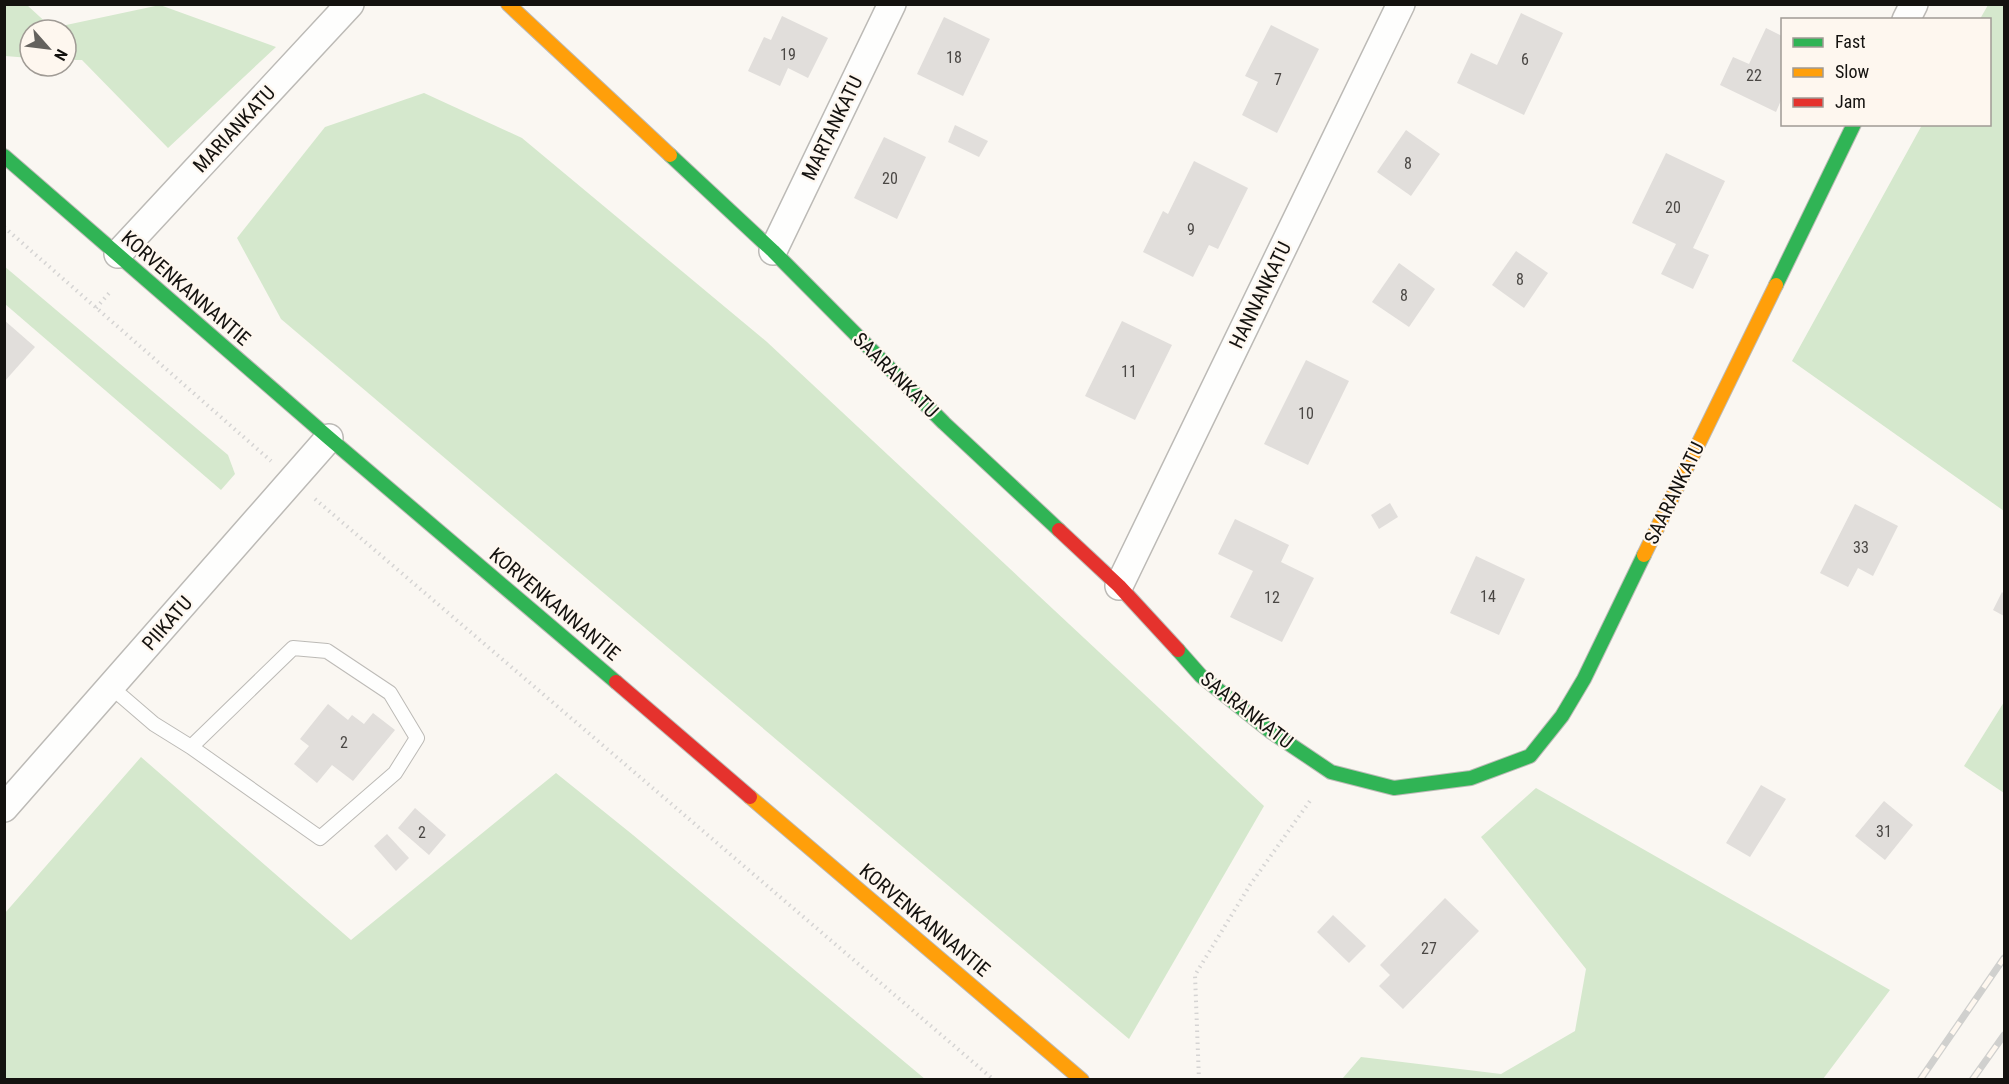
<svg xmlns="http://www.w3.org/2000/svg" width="2009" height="1084" viewBox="0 0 2009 1084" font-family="'Roboto Condensed',sans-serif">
<rect width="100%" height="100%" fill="#faf7f2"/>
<g fill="#d5e8cd">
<path d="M 4,5 L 27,5 L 52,28 L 160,5 L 276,47 L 168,148 L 82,60 L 66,60 L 66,30 L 30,30 L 30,58 L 5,56 Z"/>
<path d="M 1988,5 L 2004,5 L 2004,511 L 1792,361 L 1922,125 L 1990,124 L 1990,20 L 1980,19 Z"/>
<path d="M 424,93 L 522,138 L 767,342 L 1264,806 L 1129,1039 L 281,319 L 237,238 L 325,127 Z"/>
<path d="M 4,266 L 228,455 L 235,474 L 221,490 L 5,304 Z"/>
<path d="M 2004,702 L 2004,793 L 1964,766 Z"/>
<path d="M 141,757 L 351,940 L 556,773 L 633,835 L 925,1079 L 5,1079 L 5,913 Z"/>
<path d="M 1536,788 L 1890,990 L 1823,1079 L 1342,1079 L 1361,1057 L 1501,1074 L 1575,1031 L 1586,969 L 1481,837 Z"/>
</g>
<g fill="#e1dedb">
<path d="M 1521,13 L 1563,33 L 1524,115 L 1457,83 L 1471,53 L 1497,65 Z"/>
<path d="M 782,16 L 828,38 L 808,78 L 788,68 L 780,86 L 748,71 L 764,37 L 771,40 Z"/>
<path d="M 944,17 L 990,39 L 963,96 L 917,74 Z"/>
<path d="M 1271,25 L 1319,49 L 1277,133 L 1242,115 L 1258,82 L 1245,76 Z"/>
<path d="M 1766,28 L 1782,36 L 1782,98 L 1776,112 L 1720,85 L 1733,57 L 1749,64 Z"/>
<path d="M 955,125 L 988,141 L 979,157 L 948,142 Z"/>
<path d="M 1406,130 L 1440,154 L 1411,196 L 1377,172 Z"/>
<path d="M 884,137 L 926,157 L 897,219 L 854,198 Z"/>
<path d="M 1666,153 L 1725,181 L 1693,248 L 1709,255 L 1693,289 L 1661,274 L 1676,244 L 1632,223 Z"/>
<path d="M 1194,161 L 1248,188 L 1218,249 L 1209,245 L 1193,277 L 1143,252 L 1163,211 L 1168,214 Z"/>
<path d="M 1516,251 L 1548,273 L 1524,308 L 1492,285 Z"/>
<path d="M 1399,263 L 1435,289 L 1409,327 L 1372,302 Z"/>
<path d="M 4,320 L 35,347 L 4,382 Z"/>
<path d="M 1122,321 L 1172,345 L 1135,420 L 1085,396 Z"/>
<path d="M 1306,360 L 1349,381 L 1308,465 L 1264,444 Z"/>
<path d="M 1390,503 L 1398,517 L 1379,529 L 1371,515 Z"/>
<path d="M 1855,504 L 1898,526 L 1873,576 L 1858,568 L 1848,587 L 1820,573 Z"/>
<path d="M 1235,519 L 1289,545 L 1281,562 L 1314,578 L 1282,642 L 1230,617 L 1253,571 L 1218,554 Z"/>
<path d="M 1476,556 L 1525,579 L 1499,635 L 1450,613 Z"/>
<path d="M 2002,592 L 2004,594 L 2004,616 L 1993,610 Z"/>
<path d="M 328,704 L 348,720 L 352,715 L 364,724 L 373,713 L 395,730 L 353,781 L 332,765 L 317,783 L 294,764 L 309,746 L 300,739 Z"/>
<path d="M 1761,785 L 1786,799 L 1750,857 L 1726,843 Z"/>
<path d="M 1884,801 L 1913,825 L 1885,860 L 1855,836 Z"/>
<path d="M 415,808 L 446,835 L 429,855 L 398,828 Z"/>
<path d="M 387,834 L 409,858 L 396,871 L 374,846 Z"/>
<path d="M 1445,898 L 1479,931 L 1403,1009 L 1379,986 L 1390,975 L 1380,965 Z"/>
<path d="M 1333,915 L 1366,946 L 1349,963 L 1317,932 Z"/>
</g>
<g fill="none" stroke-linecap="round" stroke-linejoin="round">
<g stroke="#bcbab6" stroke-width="16">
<path id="lane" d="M 111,687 L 154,724 L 191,747 L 293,648 L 327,651 L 390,693 L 417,738 L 395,773 L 320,838 L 191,747"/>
</g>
<g stroke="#bcbab6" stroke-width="30">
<g id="street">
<path d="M 1906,20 L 1914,4"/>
<path d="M 773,251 L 892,4"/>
<path d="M 118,254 L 350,4"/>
<path d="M 1119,586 L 1401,4"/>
<path d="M 4,808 L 329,438"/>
</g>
</g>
<g stroke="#bcbab6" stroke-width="16">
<g id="fast">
<path d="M 670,155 L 773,251 L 944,423 L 1059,530"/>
<path d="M 4,156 L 329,438 L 616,682"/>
<path d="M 1776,285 L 1854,124"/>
<path d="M 1178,650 L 1201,676 L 1270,731 L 1331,772 L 1394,788 L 1471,778 L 1530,756 L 1562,716 L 1584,679 L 1644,555"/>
</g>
</g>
<g stroke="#bcbab6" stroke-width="16">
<g id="slow">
<path d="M 508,4 L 670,155"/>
<path d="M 1644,555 L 1776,285"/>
<path d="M 750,797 L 1082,1080"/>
</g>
</g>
<g stroke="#bcbab6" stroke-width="16">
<g id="jam">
<path d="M 1059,530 L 1119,586 L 1178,650"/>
<path d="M 616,682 L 750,797"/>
</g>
</g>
<g stroke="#d5d4d3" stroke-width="4" stroke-dasharray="1.5 4.5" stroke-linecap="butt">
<path d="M 4,227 L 271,461"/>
<path d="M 96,308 L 111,291"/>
<path d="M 315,499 L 994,1080"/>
<path d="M 1199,1080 L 1195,975 L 1250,885 L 1312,798"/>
</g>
<use href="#lane" stroke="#fefefd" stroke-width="14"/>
<use href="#street" stroke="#fefefd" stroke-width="27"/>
<use href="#fast" stroke="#30b455" stroke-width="14"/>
<use href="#slow" stroke="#ff9f0a" stroke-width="14"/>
<use href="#jam" stroke="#e5322d" stroke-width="14"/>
<g stroke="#d0d0ce" stroke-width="7">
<g id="rail">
<path d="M 1920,1080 L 2004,958"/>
<path d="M 1972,1080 L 2004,1035"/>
</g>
</g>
<use href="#rail" stroke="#fef7ef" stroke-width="4.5" stroke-dasharray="14" stroke-linecap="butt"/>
</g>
<g text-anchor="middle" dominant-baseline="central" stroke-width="4.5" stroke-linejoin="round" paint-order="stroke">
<g font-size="16" fill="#4a4744">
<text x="788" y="54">19</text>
<text x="954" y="57">18</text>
<text x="1525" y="59">6</text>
<text x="1754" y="75">22</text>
<text x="1278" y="79">7</text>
<text x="1408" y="163">8</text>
<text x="890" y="178">20</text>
<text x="1673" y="207">20</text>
<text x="1191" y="229">9</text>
<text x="1520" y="279">8</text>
<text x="1404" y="295">8</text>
<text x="1129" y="371">11</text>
<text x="1306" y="413">10</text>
<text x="1861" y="547">33</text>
<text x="1488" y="596">14</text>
<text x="1272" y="597">12</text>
<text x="344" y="742">2</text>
<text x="1884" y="831">31</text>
<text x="422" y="832">2</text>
<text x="1429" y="948">27</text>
</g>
<g font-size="20" fill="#14120f" stroke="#fef7ef">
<text transform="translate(832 128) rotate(-64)">MARTANKATU</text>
<text transform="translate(234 129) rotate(-47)">MARIANKATU</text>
<text transform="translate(186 288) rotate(41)">KORVENKANNANTIE</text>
<text transform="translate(1260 295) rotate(-64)">HANNANKATU</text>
<text transform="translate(896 375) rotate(45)">SAARANKATU</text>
<text transform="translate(1674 493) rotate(-64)">SAARANKATU</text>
<text transform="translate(555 604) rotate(40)">KORVENKANNANTIE</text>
<text transform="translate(167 623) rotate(-49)">PIIKATU</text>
<text transform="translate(1247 710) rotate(38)">SAARANKATU</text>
<text transform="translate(925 920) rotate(40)">KORVENKANNANTIE</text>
</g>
</g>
<rect width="2009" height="1084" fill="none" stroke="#14120f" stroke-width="12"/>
<rect x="1781" y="18" width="210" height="108" fill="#fef7ef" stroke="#a09b95" stroke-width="1.5"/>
<rect x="1793" y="38" width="30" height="9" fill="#30b455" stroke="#a09b95" stroke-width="1.5"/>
<text x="1835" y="48" font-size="18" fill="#14120f">Fast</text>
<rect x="1793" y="68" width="30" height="9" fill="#ff9f0a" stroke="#a09b95" stroke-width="1.5"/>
<text x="1835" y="78" font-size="18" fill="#14120f">Slow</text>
<rect x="1793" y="98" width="30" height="9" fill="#e5322d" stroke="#a09b95" stroke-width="1.5"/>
<text x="1835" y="108" font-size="18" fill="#14120f">Jam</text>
<g transform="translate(48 48) rotate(118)"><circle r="28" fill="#fef7ef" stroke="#a09b95" stroke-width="1.5"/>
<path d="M0-4.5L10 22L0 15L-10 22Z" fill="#64625e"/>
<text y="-9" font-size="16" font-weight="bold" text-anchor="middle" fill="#14120f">N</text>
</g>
</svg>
